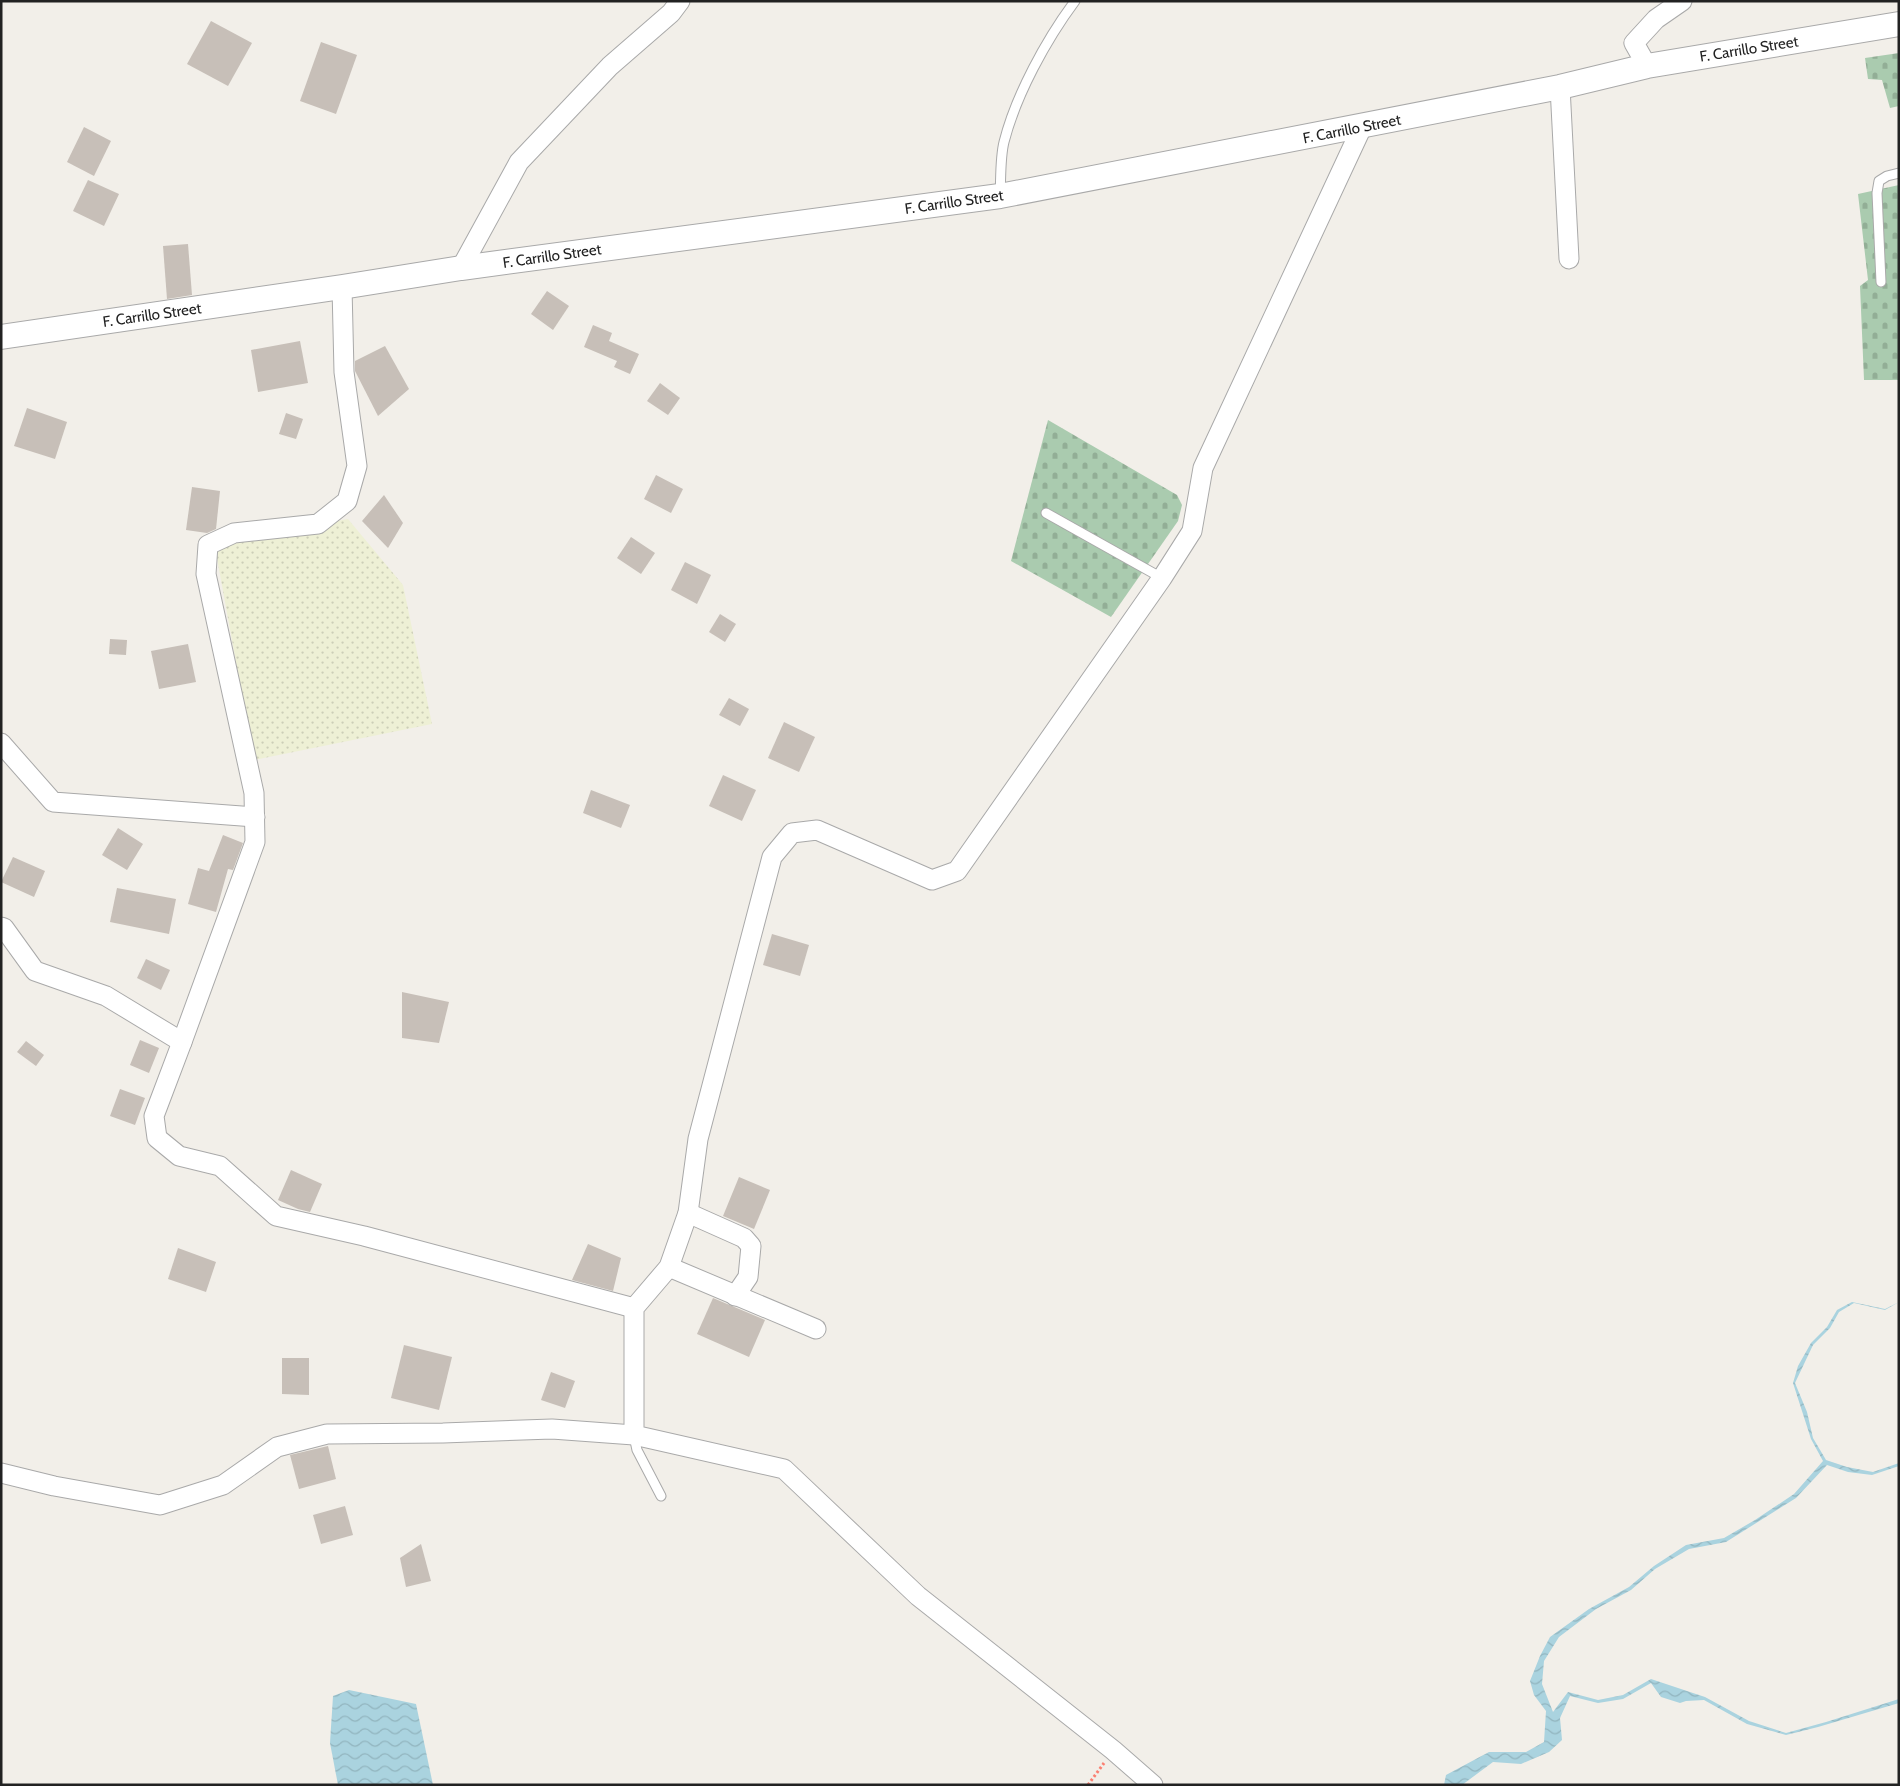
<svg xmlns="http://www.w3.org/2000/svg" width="1900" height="1786" viewBox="0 0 1900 1786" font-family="Cabin,sans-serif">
<defs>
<pattern id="farmland-dots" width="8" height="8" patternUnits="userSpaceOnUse" patternTransform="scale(1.25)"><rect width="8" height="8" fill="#eef0d5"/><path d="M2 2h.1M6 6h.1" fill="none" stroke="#ccceb7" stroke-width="1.8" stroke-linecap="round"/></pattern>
<pattern id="cemetery-stones" width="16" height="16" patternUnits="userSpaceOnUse" patternTransform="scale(1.25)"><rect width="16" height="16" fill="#aacbaf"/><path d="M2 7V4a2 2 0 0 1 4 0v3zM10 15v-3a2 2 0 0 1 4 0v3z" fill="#92ae96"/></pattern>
<pattern id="water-waves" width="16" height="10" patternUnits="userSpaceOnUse" patternTransform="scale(1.25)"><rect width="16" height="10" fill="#aad3df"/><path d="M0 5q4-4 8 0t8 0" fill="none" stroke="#92b5bf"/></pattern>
</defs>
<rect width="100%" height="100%" fill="#f2efe9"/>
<path fill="url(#farmland-dots)" d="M 348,519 L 403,585 L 432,724 L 254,760 L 216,553 L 235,539 Z"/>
<g fill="url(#cemetery-stones)">
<path d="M 1899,53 L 1899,106 L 1890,108 L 1882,80 L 1868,79 L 1865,58 Z"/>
<path d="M 1899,185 L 1899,380 L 1864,380 L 1860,286 L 1868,280 L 1858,194 Z"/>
<path d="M 1048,420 L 1177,495 L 1182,505 L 1178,521 L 1111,617 L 1011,561 Z"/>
</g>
<g fill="url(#water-waves)">
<path d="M 1852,1302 L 1885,1309 L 1899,1302 L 1885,1310 L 1854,1303 L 1839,1312 L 1830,1328 L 1813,1345 L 1795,1383 L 1807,1412 L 1813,1438 L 1826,1460 L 1847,1467 L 1873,1472 L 1899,1463 L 1899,1466 L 1872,1475 L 1848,1472 L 1827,1465 L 1796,1498 L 1726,1542 L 1689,1549 L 1655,1569 L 1631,1590 L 1596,1609 L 1559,1637 L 1544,1661 L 1542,1684 L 1553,1712 L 1568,1692 L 1598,1700 L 1623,1695 L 1651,1679 L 1705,1697 L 1749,1721 L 1786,1733 L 1826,1722 L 1899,1699 L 1899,1703 L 1818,1727 L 1786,1735 L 1747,1724 L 1704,1700 L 1686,1701 L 1680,1703 L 1661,1697 L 1651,1683 L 1623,1699 L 1598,1703 L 1570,1696 L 1560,1718 L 1562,1740 L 1549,1752 L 1521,1764 L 1493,1762 L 1462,1785 L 1444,1785 L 1446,1775 L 1489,1752 L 1526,1752 L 1544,1742 L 1546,1711 L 1534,1695 L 1530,1681 L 1540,1656 L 1550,1637 L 1589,1609 L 1629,1587 L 1654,1566 L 1686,1545 L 1724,1538 L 1755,1520 L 1794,1494 L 1823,1461 L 1811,1439 L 1793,1383 L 1798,1366 L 1811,1343 L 1827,1327 L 1837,1310 Z"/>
<path d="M 349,1690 L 416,1704 L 433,1785 L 338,1785 L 330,1743 L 333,1696 Z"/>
</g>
<g fill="#c7bfb8">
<path d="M 211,21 L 252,43 L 228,86 L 187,64 Z"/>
<path d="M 321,42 L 357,55 L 336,114 L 300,101 Z"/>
<path d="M 84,127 L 111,141 L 94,176 L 67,162 Z"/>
<path d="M 88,180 L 119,194 L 104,226 L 73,211 Z"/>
<path d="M 188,244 L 192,295 L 167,299 L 163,246 Z"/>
<path d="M 547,291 L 569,306 L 553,330 L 531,314 Z"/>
<path d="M 593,325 L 612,333 L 609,341 L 639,354 L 630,374 L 614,367 L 617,361 L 584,347 Z"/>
<path d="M 300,341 L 308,383 L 258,392 L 251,350 Z"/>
<path d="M 385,346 L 409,389 L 378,416 L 355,371 L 355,361 Z"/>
<path d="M 660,383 L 680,398 L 668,415 L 647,401 Z"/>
<path d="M 27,408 L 67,422 L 55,459 L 14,446 Z"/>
<path d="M 286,413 L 303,419 L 296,439 L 279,434 Z"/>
<path d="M 656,475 L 683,489 L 671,513 L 644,499 Z"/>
<path d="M 192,487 L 220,491 L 216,529 L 207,533 L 186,530 Z"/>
<path d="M 384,495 L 403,523 L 388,548 L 362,521 Z"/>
<path d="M 631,537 L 655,553 L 641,574 L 617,558 Z"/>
<path d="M 685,562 L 711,575 L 697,604 L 671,590 Z"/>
<path d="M 720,614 L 736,624 L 725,642 L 709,632 Z"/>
<path d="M 110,639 L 127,640 L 126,655 L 109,654 Z"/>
<path d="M 188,644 L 196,682 L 159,689 L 151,651 Z"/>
<path d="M 729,698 L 749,709 L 740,726 L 719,715 Z"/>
<path d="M 784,722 L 815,737 L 799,772 L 768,758 Z"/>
<path d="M 723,775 L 756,790 L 742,821 L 709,806 Z"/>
<path d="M 591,790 L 630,805 L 621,828 L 583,813 Z"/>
<path d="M 118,828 L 143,844 L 127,870 L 102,855 Z"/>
<path d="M 223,835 L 243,843 L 233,870 L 228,869 L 216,912 L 188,904 L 198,868 L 209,871 Z"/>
<path d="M 13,857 L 45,871 L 34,897 L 1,882 Z"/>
<path d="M 117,888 L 176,899 L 169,934 L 110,922 Z"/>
<path d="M 772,934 L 809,945 L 800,976 L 763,965 Z"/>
<path d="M 146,959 L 170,970 L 161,990 L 137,978 Z"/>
<path d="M 402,992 L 449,1002 L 439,1043 L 402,1038 Z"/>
<path d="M 140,1040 L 159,1048 L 149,1073 L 130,1065 Z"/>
<path d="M 26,1041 L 44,1055 L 36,1066 L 17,1052 Z"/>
<path d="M 120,1089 L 145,1098 L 135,1125 L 110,1116 Z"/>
<path d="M 291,1170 L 322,1184 L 310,1212 L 298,1209 L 278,1200 Z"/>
<path d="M 739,1177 L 770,1190 L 754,1229 L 723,1216 Z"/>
<path d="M 588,1244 L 621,1258 L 613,1291 L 572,1280 Z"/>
<path d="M 178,1248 L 216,1262 L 206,1292 L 168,1279 Z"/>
<path d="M 713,1298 L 765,1320 L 749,1357 L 697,1334 Z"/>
<path d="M 404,1345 L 452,1357 L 439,1410 L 391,1398 Z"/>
<path d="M 282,1358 L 309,1358 L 309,1395 L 282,1394 Z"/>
<path d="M 551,1372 L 575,1381 L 565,1408 L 541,1400 Z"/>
<path d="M 328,1446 L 336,1479 L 299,1489 L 290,1455 Z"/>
<path d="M 345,1506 L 353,1535 L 321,1544 L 313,1515 Z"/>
<path d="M 421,1544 L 431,1581 L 406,1587 L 400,1558 Z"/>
</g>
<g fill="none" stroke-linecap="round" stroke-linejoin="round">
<g stroke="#a9a9a9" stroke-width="11">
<g id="service">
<path d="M 1000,196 C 1001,179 1000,158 1004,142 C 1016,95 1046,40 1075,1"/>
<path d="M 1881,282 L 1877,193 L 1879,181 L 1887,176 L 1899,173"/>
<path d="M 1046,513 L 1162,578"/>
<path d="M 634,1436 L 637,1450 L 661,1496"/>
</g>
</g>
<g stroke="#a9a9a9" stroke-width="21">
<g id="minor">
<path d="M 1647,66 L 1634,43 L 1656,19 L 1682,1"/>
<path d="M 1560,87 L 1569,259"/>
<path d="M 461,268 L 519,162 L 610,66 L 671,13 L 680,1"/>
<path d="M 342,287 L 344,372 L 357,466 L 347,501 L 318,524 L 234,533 L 208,545 L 206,574 L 254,793 L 255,842 L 182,1042 L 154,1116 L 157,1138 L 179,1156 L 220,1166 L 276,1216 L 364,1236 L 634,1308"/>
<path d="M 1,743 L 53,802 L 255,817"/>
<path d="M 1,927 L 4,928 L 35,971 L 106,996 L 182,1042"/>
<path d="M 688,1213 L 744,1238 L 751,1246 L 748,1277 L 735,1296"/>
<path d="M 669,1267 L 816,1329"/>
<path d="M 1,1473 L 54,1486 L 160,1505 L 223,1485 L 277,1447 L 327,1434 L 443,1433 L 552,1429 L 634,1435"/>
<path d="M 1153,1785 L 1113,1750 L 918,1596 L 784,1469 L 634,1435 L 634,1308 L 669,1267 L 688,1213 L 698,1139 L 772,857 L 792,833 L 817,830 L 932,880 L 957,871 L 1162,578 L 1192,531 L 1203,468 L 1362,127"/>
</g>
</g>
<g stroke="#a9a9a9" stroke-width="26">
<path id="tertiary" d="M 1,337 L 342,287 L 461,268 L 1000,196 L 1560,87 L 1647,66 L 1899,24"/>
</g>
<path stroke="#fa8072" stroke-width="3" stroke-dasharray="2.5 2.5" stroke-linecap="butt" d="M 1088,1785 L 1104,1763"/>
<use href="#service" stroke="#fff" stroke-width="9"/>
<use href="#minor" stroke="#fff" stroke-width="19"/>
<use href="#tertiary" stroke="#fff" stroke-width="24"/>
</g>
<g text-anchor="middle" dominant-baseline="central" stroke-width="4" stroke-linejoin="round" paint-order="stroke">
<g font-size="15" fill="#222" stroke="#fff">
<text transform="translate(1749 49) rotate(-9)">F. Carrillo Street</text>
<text transform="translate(1352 129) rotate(-11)">F. Carrillo Street</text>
<text transform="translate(954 202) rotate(-8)">F. Carrillo Street</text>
<text transform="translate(552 256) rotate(-8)">F. Carrillo Street</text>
<text transform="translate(152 315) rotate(-8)">F. Carrillo Street</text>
</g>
</g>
<rect width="1900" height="1786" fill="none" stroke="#222222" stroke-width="5"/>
</svg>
